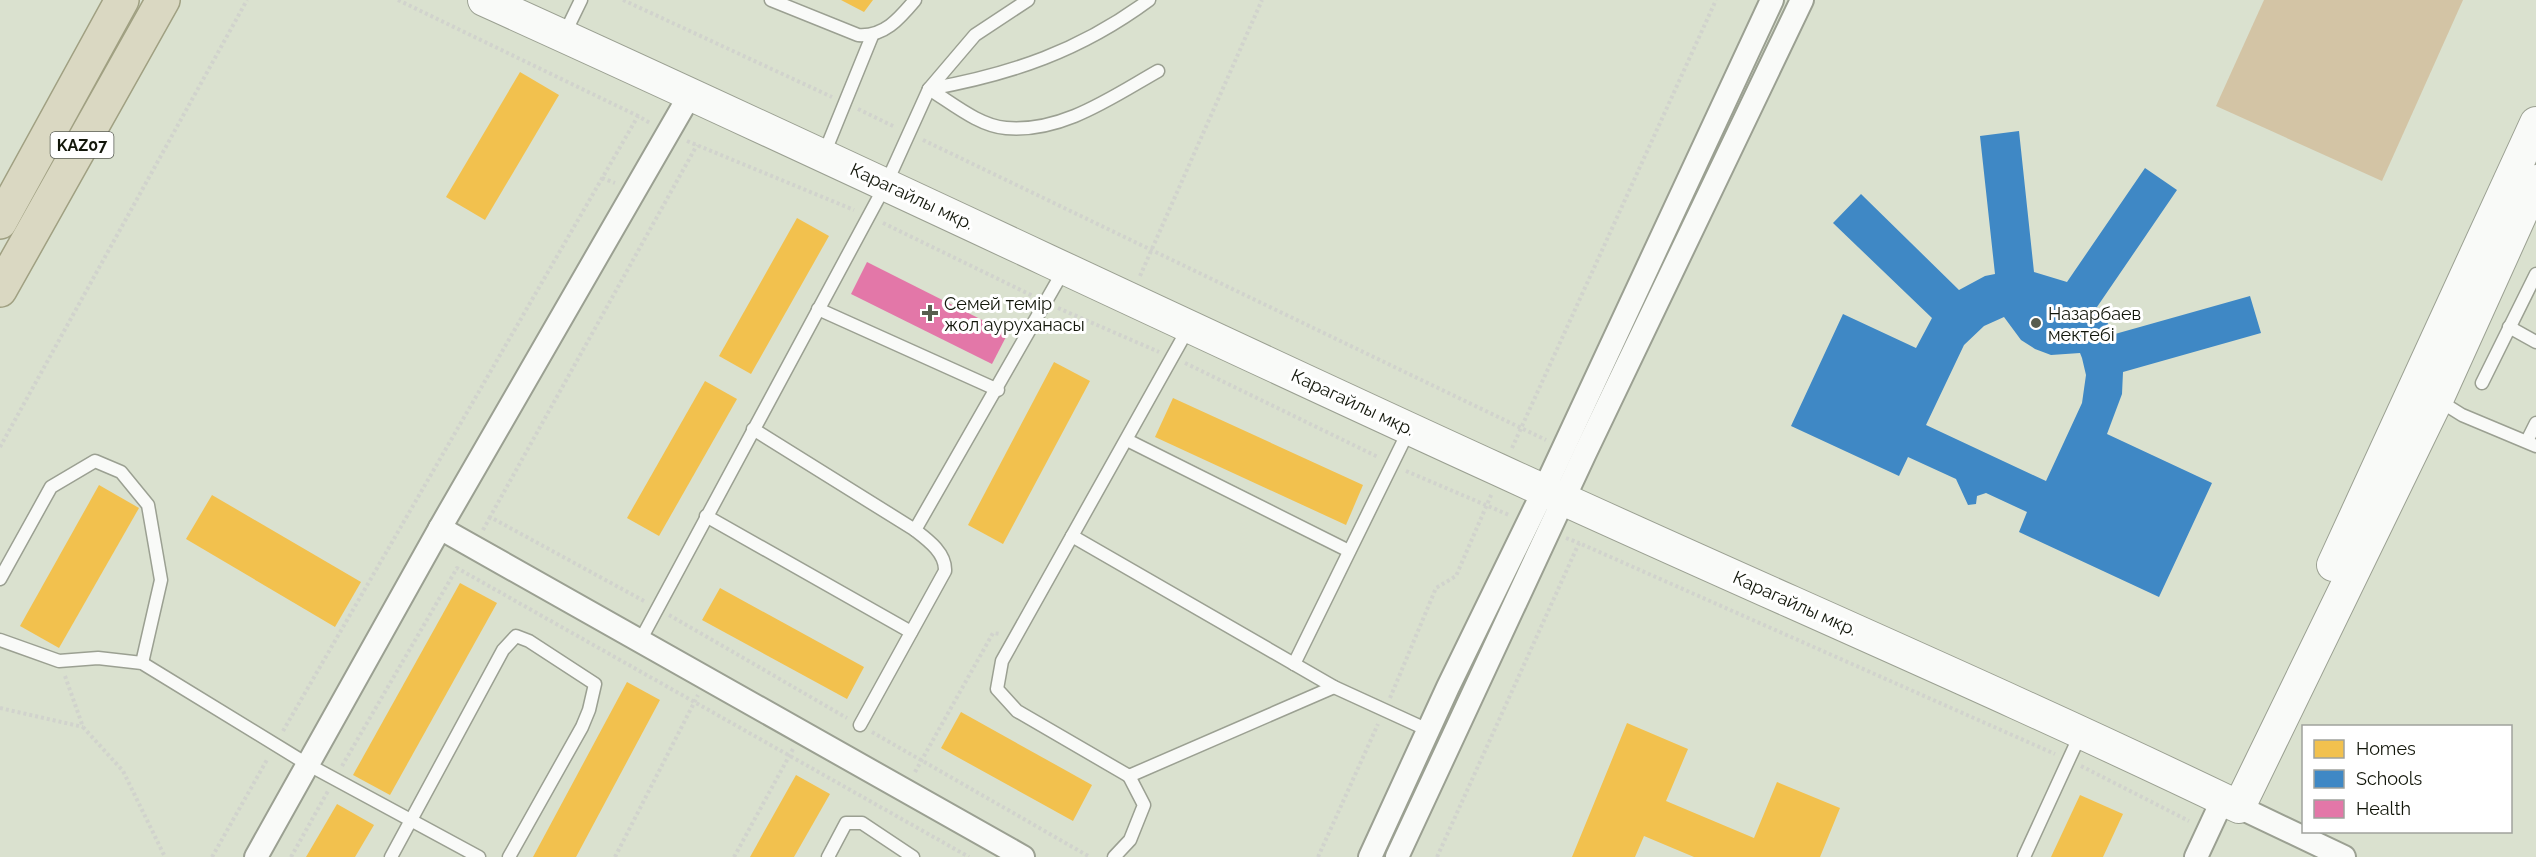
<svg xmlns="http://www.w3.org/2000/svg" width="2536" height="857" viewBox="0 0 2536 857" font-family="Raleway,sans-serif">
<rect width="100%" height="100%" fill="#dae1cf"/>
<path fill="#d3c4a5" d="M 2264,0 L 2463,0 L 2382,181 L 2216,106 Z"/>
<g fill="#f2c14e">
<path d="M 841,0 L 873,0 L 864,12 Z"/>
<path d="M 520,72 L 559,95 L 485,220 L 446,197 Z"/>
<path d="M 797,218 L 829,236 L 751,374 L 719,356 Z"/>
<path d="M 1054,362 L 1090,381 L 1003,544 L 968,525 Z"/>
<path d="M 705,381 L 737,399 L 659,536 L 627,518 Z"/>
<path d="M 1173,398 L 1363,485 L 1346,525 L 1155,437 Z"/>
<path d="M 99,485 L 139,508 L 59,648 L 20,626 Z"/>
<path d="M 212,495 L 361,582 L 335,627 L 186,539 Z"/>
<path d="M 460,583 L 497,603 L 390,795 L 353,775 Z"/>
<path d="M 720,588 L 864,667 L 847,699 L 702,620 Z"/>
<path d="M 627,682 L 660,700 L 576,857 L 533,857 Z"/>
<path d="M 961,712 L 1092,785 L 1073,821 L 941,748 Z"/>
<path d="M 1627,723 L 1688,749 L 1666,801 L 1754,838 L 1777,782 L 1840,808 L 1820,857 L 1694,857 L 1644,836 L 1635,857 L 1572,857 Z"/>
<path d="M 796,775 L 830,794 L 794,857 L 750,857 Z"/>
<path d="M 2080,795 L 2123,814 L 2103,857 L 2051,857 Z"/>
<path d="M 337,804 L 374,825 L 355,857 L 306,857 Z"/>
</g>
<path fill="#3f88c5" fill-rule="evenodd" d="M 2019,131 L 2034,272 L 2067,282 L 2145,168 L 2177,190 L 2097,307 L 2115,334 L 2250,296 L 2261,333 L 2123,372 L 2122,394 L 2107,434 L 2212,483 L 2159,597 L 2019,532 L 2027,512 L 1986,493 L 1977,496 L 1976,504 L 1968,505 L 1956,479 L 1908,457 L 1899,476 L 1791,426 L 1843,314 L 1916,348 L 1932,318 L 1833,223 L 1861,194 L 1959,290 L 1985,276 L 1995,274 L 1980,136 ZM 2004,317 L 2021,340 L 2035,349 L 2051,355 L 2080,353 L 2082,358 L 2086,375 L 2082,403 L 2046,481 L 1926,425 L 1964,345 L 1984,326 Z"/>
<path fill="#e377a8" d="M 867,262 L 1008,333 L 992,364 L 851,294 Z"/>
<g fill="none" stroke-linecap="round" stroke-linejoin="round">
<g stroke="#9ba092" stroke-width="15">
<g id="lane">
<path d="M 771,0 L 858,35 C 884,37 899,19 915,0"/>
<path d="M 564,35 L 581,0"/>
<path d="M 929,89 C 952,103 979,126 1006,128 C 1062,133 1112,97 1158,71"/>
<path d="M 929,89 C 1012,74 1080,51 1149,0"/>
<path d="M 824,154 L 872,36"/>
<path d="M 818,309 L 998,390"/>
<path d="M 1189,327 L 1002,661 L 997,689 L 1017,711 L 1129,776 L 1334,687"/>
<path d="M 2509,327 L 2536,342"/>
<path d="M 2482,383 L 2536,274"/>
<path d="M 2438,400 L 2462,415 L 2536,446"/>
<path d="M 753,429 L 915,530 C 928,540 946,553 945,571 L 860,725"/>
<path d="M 1127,440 L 1349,551"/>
<path d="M 2527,441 L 2536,423"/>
<path d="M 706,516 L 911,632"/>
<path d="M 915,530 L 1065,268"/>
<path d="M 1072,536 L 1334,687 L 1428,730"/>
<path d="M 0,579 L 51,487 L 95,461 L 121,472 L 148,505 L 161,580 L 142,663"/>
<path d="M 0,640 L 59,661 L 98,658 L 142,663 L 307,764 L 479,857"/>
<path d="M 640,641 L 886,184 L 929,89 L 975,35 L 1028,0"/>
<path d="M 1294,664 L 1409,430"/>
<path d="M 391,857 L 503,650 L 516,636 L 529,641 L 595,684 L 589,710 L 582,727 L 509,857"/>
<path d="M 828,857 L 846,823 L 862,823 L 913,857"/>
<path d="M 1114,857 L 1130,840 L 1144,805 L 1129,776"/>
<path d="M 2024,857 L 2081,733"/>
</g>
</g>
<g stroke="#9ba092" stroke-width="26">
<g id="street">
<path d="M 440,528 L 1023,857"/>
<path d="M 2239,807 L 2344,857"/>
<path d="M 256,857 L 440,528 L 691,93"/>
<path d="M 1370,857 L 1448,687 L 1544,490 L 1772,0"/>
<path d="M 1397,857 L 1585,453 L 1802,0"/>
<path d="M 2196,857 L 2223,799"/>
</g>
</g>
<g stroke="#9ba092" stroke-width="34">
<g id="secondary">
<path d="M 484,0 C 823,153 1158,314 1497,469 C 1744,583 1994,689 2239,807 L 2437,400 L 2536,181"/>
<path d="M 2333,565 L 2536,123"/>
</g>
</g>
<g stroke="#a0a082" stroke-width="36">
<g id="highway">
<path d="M 0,222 L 122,0"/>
<path d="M 0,290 L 163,0"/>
</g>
</g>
<g stroke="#d1d3cd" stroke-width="4" stroke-dasharray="3 3" stroke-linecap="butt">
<path d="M 398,0 L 638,116"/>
<path d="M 623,0 L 832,97"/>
<path d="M 858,109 L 895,127"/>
<path d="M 923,140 L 1546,440"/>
<path d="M 687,141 L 854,210"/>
<path d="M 602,178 L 615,183"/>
<path d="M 883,223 L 1033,296"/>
<path d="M 1140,276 L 1262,0"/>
<path d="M 1058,308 L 1159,352"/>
<path d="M 1185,363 L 1378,457"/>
<path d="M 0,447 L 247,0"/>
<path d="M 1512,448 L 1716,0"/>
<path d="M 1406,471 L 1509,515"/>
<path d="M 483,530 L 490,517"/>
<path d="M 1566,538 L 1579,543"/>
<path d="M 644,601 L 490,517 L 697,145"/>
<path d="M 669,615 L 847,718"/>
<path d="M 65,676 L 83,727 L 123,771 L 165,857"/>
<path d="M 1390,698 L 1436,588 L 1456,576 L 1492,493"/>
<path d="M 0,708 L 83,727"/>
<path d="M 283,731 L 638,116 L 650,123"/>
<path d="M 872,732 L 1090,857"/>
<path d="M 342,766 L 457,568 L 969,857"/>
<path d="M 2081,766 L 2189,821"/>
<path d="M 915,772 L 993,633 L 1000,634"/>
<path d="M 212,857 L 268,758"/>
<path d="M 291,857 L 328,791"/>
<path d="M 615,857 L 698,695"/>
<path d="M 734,857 L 793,749"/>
<path d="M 1318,857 L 1378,724"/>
<path d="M 1437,857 L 1579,543 L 2055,754"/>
</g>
<use href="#lane" stroke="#f9faf8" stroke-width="12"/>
<use href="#street" stroke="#f9faf8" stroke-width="22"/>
<use href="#secondary" stroke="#f9faf8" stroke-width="32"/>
<use href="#highway" stroke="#dad8c2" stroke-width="33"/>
</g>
<g fill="#585d4f" stroke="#fff" stroke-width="2">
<path d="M927 304h6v6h6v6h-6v6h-6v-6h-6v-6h6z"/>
<circle cx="2036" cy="323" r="6"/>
</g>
<g text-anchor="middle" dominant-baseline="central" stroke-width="6" stroke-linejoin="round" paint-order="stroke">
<rect fill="#fff" stroke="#595c54" stroke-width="1.5" x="50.5" y="132" width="63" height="26" rx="4.5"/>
<g font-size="16" font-weight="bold" fill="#12160a">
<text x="82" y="145">KAZ07</text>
</g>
<g font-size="18" fill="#12160a" stroke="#fff">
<text transform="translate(912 196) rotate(25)">Карагайлы мкр.</text>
<text transform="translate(1353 402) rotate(25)">Карагайлы мкр.</text>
<text transform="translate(1795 603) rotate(24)">Карагайлы мкр.</text>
</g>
<g font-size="18" fill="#12160a" stroke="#fff" text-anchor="start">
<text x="944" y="303">Семей темір<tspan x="944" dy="21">жол ауруханасы</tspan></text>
<text x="2048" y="313">Назарбаев<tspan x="2048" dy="21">мектебі</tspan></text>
</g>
</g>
<rect x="2302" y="725" width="210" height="108" fill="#ffffff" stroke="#a0a29d" stroke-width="1.5"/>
<rect x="2314" y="740" width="30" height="18" fill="#f2c14e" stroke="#a0a29d" stroke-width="1.5"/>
<text x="2356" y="755" font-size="18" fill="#12160a">Homes</text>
<rect x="2314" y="770" width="30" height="18" fill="#3f88c5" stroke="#a0a29d" stroke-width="1.5"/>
<text x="2356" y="785" font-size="18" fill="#12160a">Schools</text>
<rect x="2314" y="800" width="30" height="18" fill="#e377a8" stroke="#a0a29d" stroke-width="1.5"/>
<text x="2356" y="815" font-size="18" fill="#12160a">Health</text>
</svg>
